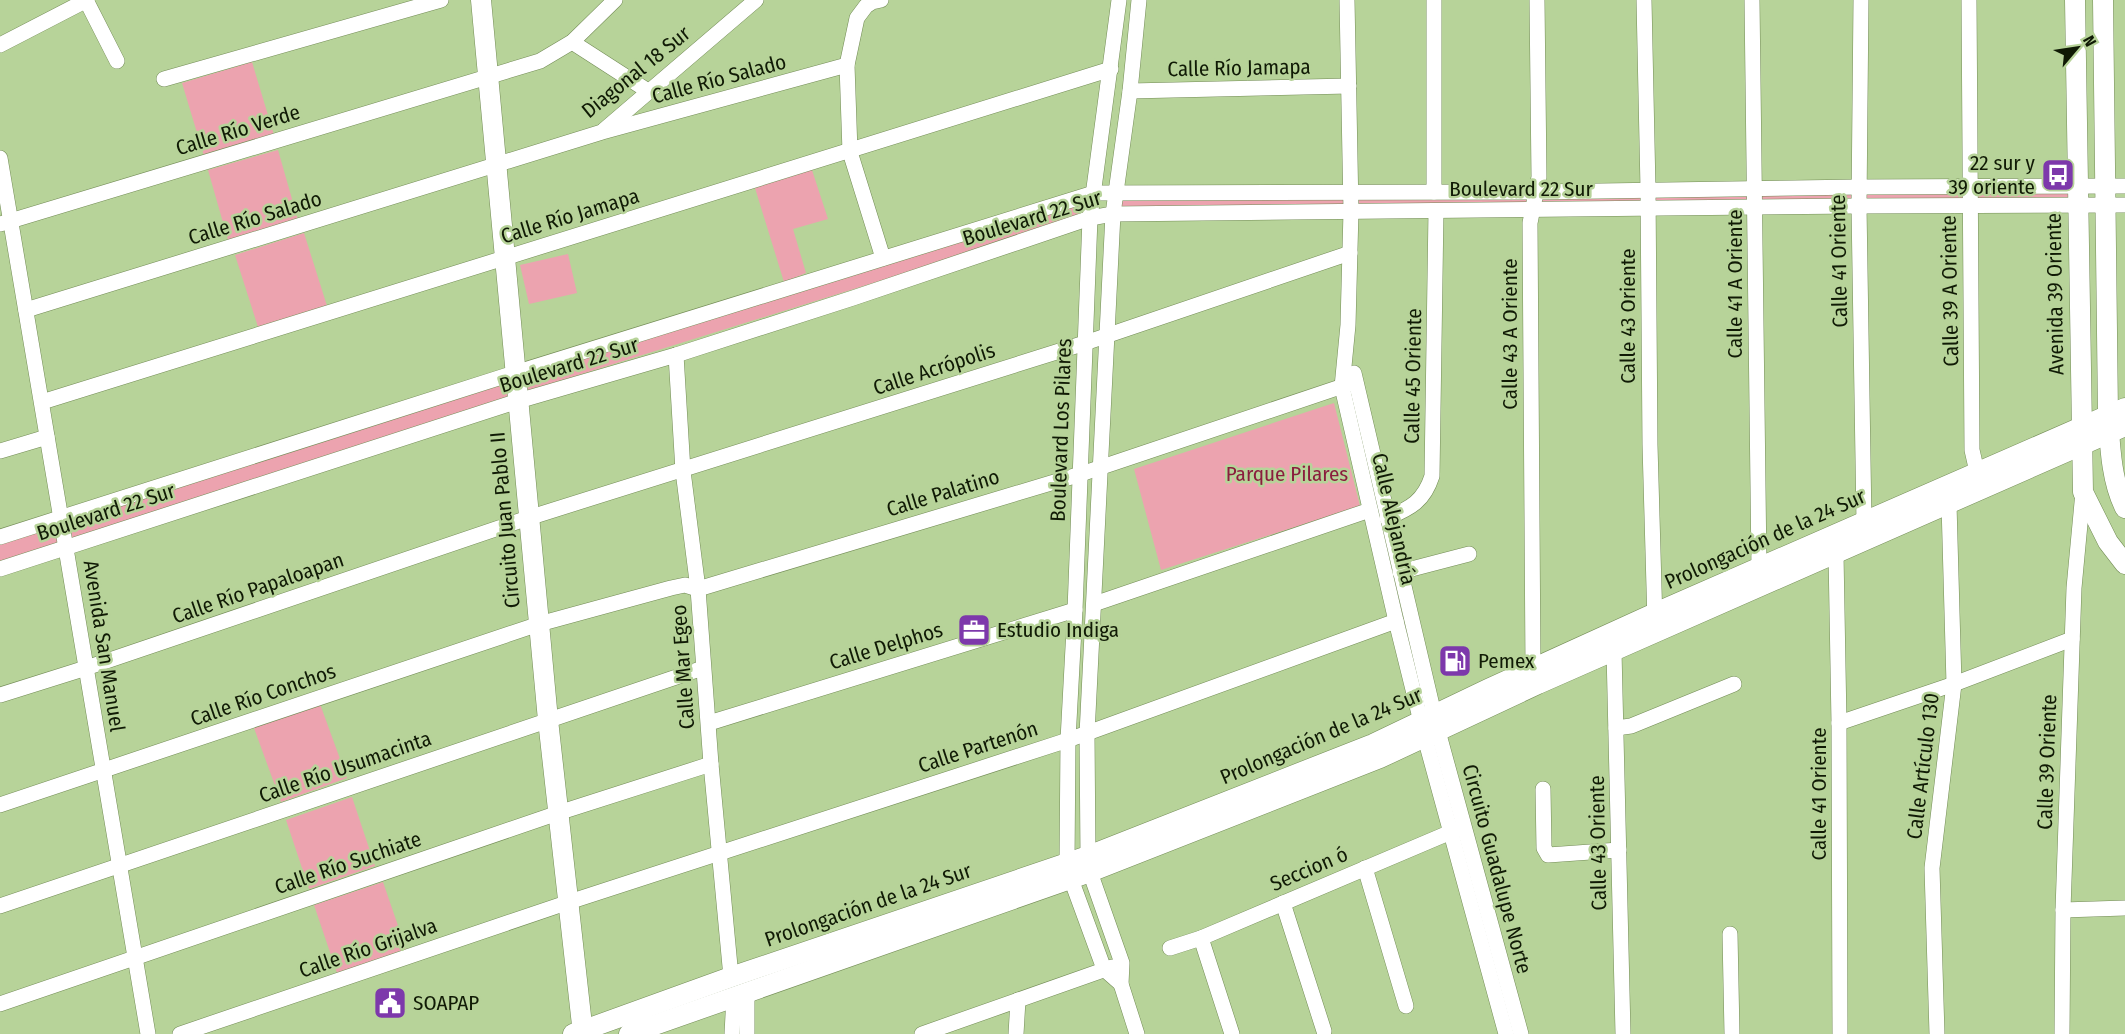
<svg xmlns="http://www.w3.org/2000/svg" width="2125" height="1034" viewBox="0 0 2125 1034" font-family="'Fira Sans Condensed',sans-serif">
<rect width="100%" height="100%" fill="#b7d399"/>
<g fill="#eca3af">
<path d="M 252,62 L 274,135 L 204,156 L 182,83 Z"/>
<path d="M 278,150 L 298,220 L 228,240 L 208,170 Z"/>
<path d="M 811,167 L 828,219 L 793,229 L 806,273 L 784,282 L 755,188 Z"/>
<path d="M 2069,192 L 2071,199 L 1118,211 L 1119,195 Z"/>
<path d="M 1088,198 L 1084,217 L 524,392 L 524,378 Z"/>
<path d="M 304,233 L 328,309 L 259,330 L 235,255 Z"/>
<path d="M 568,254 L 577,293 L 529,304 L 520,265 Z"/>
<path d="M 508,375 L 511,404 L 0,569 L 0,537 Z"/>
<path d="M 1334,403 L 1360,506 L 1161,570 L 1134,469 Z"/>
<path d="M 320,704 L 347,778 L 281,802 L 254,728 Z"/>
<path d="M 352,797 L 375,866 L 309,889 L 286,820 Z"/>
<path d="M 383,882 L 406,949 L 337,973 L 314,905 Z"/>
</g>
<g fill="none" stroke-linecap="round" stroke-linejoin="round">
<g stroke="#738c56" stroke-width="16">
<g id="minor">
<path d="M 86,0 L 117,61"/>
<path d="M 881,0 L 872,2 L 866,6 L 857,18 L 847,65 L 850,152 L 883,258"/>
<path d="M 1119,0 L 1090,218 L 1075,610 L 1068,740 L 1067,863 L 1071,879 L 1104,969 L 1121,984"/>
<path d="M 1347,0 L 1351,211 L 1348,325 L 1342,387 L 1396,621 L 1425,738 L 1506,1034"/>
<path d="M 1434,0 L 1434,192"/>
<path d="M 1644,0 L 1648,189 L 1650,445 L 1655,623"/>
<path d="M 1752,0 L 1759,568"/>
<path d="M 1861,0 L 1859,206 L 1864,523 L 1866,531"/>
<path d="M 1969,0 L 1972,450 L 1977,472"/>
<path d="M 572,42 L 648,91"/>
<path d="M 0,45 L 87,0"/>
<path d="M 164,79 L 441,0"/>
<path d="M 1130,91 L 1349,86"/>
<path d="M 604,130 L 756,0"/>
<path d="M 0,158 L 148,1034"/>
<path d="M 0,224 L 540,61 L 572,42 L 615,0"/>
<path d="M 26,310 L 602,132 L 847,65"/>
<path d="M 676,355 L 683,471 L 698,589 L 711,764 L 731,977"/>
<path d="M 1354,373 L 1438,731 L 1521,1034"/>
<path d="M 42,402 L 1111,69"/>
<path d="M 0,451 L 47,437"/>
<path d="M 1387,518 C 1411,508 1424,501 1432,476 L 1436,211"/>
<path d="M 0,537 L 508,375 L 1094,193 L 1536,192 L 1859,187 L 2125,186"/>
<path d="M 1836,554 L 1839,723 L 1840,1034"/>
<path d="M 0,569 L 518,401 L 676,355 L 853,298 L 1090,218 L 1113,214 L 1859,206 L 2125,205"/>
<path d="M 1400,572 L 1469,554"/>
<path d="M 1094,604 L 1370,510"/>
<path d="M 1614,651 L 1623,1034"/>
<path d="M 1533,668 L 1530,223 L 1539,177 L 1537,0"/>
<path d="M 0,695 L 86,668 L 528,518 L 1085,343 L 1350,253"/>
<path d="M 709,723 L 1075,610"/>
<path d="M 1839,723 L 1954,684 L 2072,639"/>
<path d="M 1616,728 L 1631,726 L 1734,684"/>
<path d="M 1543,789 L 1544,848 L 1548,855 L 1619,850"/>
<path d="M 0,805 L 539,624 L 671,588 L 685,585 L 698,589 L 1081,474 L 1355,382"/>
<path d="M 1365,868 L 1406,1006"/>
<path d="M 1283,903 L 1324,1031"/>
<path d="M 0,906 L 703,668"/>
<path d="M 2063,910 L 2125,908"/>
<path d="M 1730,934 L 1732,1034"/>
<path d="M 1201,938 L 1232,1034"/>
<path d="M 1170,948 L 1201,938 L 1458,829"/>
<path d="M 0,1004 L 558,813 L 711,764"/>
<path d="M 180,1034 L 569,902 L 1068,740 L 1396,621"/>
<path d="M 732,1034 L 734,996"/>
<path d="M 747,1034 L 747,991"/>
<path d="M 922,1034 L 1112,967"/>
<path d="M 1016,1034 L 1018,1000"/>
<path d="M 1137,1034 L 1121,984 L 1122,963 L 1090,872 L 1088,856 L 1087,734 L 1113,214 L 1130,91 L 1139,0"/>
<path d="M 1937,1034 L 1932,868 L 1954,684 L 1949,504"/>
<path d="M 2062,1034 L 2063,910 L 2074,588 L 2083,492"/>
</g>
</g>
<g stroke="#738c56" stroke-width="21">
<g id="major">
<path d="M 481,0 L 548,720 L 583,1034"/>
<path d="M 2075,0 L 2083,492 L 2108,542 L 2125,564"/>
<path d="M 2103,0 L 2108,415 C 2110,446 2111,480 2125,508"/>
<path d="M 573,1034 L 731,977 L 1088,856 L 1373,744 L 1488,689 L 1655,613 L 2125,408"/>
<path d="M 629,1034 L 1090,872 L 1380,758 L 1538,684 L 2125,426"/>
</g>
</g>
<use href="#minor" stroke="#fff" stroke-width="15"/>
<use href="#major" stroke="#fff" stroke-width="20"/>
</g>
<defs>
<g id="bus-square" transform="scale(1.725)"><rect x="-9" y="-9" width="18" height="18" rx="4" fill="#7d38ab" stroke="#b7d399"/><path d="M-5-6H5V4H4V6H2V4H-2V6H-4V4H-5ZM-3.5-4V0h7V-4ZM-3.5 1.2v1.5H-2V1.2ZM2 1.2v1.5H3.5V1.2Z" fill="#fff"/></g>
<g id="office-square" transform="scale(1.725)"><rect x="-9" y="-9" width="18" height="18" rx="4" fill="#7d38ab" stroke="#b7d399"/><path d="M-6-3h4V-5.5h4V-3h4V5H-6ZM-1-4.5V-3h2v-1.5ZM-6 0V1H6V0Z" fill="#fff"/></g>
<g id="fuel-square" transform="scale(1.725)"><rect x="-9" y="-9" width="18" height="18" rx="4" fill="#7d38ab" stroke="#b7d399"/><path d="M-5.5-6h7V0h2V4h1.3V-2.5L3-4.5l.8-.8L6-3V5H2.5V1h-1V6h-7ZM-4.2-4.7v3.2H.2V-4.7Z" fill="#fff"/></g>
<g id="civic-square" transform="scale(1.725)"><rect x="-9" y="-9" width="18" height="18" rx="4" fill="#7d38ab" stroke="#b7d399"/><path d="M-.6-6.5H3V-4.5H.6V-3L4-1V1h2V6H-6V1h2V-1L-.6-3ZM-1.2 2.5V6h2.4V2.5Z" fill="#fff"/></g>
</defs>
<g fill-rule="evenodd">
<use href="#bus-square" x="2058" y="175"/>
<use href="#office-square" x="974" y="630"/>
<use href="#fuel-square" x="1455" y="661"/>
<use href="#civic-square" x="390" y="1003"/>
</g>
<g text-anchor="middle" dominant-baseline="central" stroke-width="5" stroke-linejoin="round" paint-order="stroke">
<g font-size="21" fill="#101a05" stroke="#b7d399">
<text transform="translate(1239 68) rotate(-1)">Calle Río Jamapa</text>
<text transform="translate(636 72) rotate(-39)">Diagonal 18 Sur</text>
<text transform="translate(719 79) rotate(-15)">Calle Río Salado</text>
<text transform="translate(238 130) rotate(-17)">Calle Río Verde</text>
<text x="1521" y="189">Boulevard 22 Sur</text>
<text transform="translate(570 216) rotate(-17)">Calle Río Jamapa</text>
<text transform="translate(255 218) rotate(-17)">Calle Río Salado</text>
<text transform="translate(1032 218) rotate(-17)">Boulevard 22 Sur</text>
<text transform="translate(1839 261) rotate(-91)">Calle 41 Oriente</text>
<text transform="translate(1735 284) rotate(-90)">Calle 41 A Oriente</text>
<text transform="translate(1950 291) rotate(-91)">Calle 39 A Oriente</text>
<text transform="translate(2055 294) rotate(-91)">Avenida 39 Oriente</text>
<text transform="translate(1628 316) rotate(-90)">Calle 43 Oriente</text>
<text transform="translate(1510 334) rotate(-90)">Calle 43 A Oriente</text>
<text transform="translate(569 365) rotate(-17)">Boulevard 22 Sur</text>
<text transform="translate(934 369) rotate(-18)">Calle Acrópolis</text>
<text transform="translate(1413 376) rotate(-89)">Calle 45 Oriente</text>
<text transform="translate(1061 430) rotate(-88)">Boulevard Los Pilares</text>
<text transform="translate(943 493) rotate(-17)">Calle Palatino</text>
<text transform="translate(106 512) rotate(-18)">Boulevard 22 Sur</text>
<text transform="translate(1394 519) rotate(77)">Calle Alejandría</text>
<text transform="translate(505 520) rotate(-95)">Circuito Juan Pablo II</text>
<text transform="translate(1765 539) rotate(-24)">Prolongación de la 24 Sur</text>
<text transform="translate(258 588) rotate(-19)">Calle Río Papaloapan</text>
<text transform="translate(104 646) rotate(81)">Avenida San Manuel</text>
<text transform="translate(886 646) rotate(-17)">Calle Delphos</text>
<text transform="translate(683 667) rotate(-94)">Calle Mar Egeo</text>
<text transform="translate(263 695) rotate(-19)">Calle Río Conchos</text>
<text transform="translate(1321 736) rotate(-23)">Prolongación de la 24 Sur</text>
<text transform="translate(978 747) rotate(-18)">Calle Partenón</text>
<text transform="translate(2047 762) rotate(-88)">Calle 39 Oriente</text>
<text transform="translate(1923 766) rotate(-83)">Calle Artículo 130</text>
<text transform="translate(345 767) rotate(-19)">Calle Río Usumacinta</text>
<text transform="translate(1819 794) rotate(-90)">Calle 41 Oriente</text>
<text transform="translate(1598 843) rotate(-91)">Calle 43 Oriente</text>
<text transform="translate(348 863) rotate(-19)">Calle Río Suchiate</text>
<text transform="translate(1309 869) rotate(-23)">Seccion ó</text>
<text transform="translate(1497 869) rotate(75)">Circuito Guadalupe Norte</text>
<text transform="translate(868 905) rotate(-19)">Prolongación de la 24 Sur</text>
<text transform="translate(368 948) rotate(-19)">Calle Río Grijalva</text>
</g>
<g font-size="21" fill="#101a05" stroke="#b7d399" text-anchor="start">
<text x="2035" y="163" text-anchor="end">22 sur y<tspan x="2035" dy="24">39 oriente</tspan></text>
<text x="997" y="630">Estudio Indiga</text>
<text x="1478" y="661">Pemex</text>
<text x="413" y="1003">SOAPAP</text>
</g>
<g font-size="21" fill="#8a1d3d" stroke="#b7d399">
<text x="1287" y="474">Parque Pilares</text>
</g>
</g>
<g transform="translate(2077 48) rotate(61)" stroke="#b7d399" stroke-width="4.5" paint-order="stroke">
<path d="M0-4.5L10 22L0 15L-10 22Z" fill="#101a05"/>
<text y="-9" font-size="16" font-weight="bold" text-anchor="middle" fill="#101a05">N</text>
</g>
</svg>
